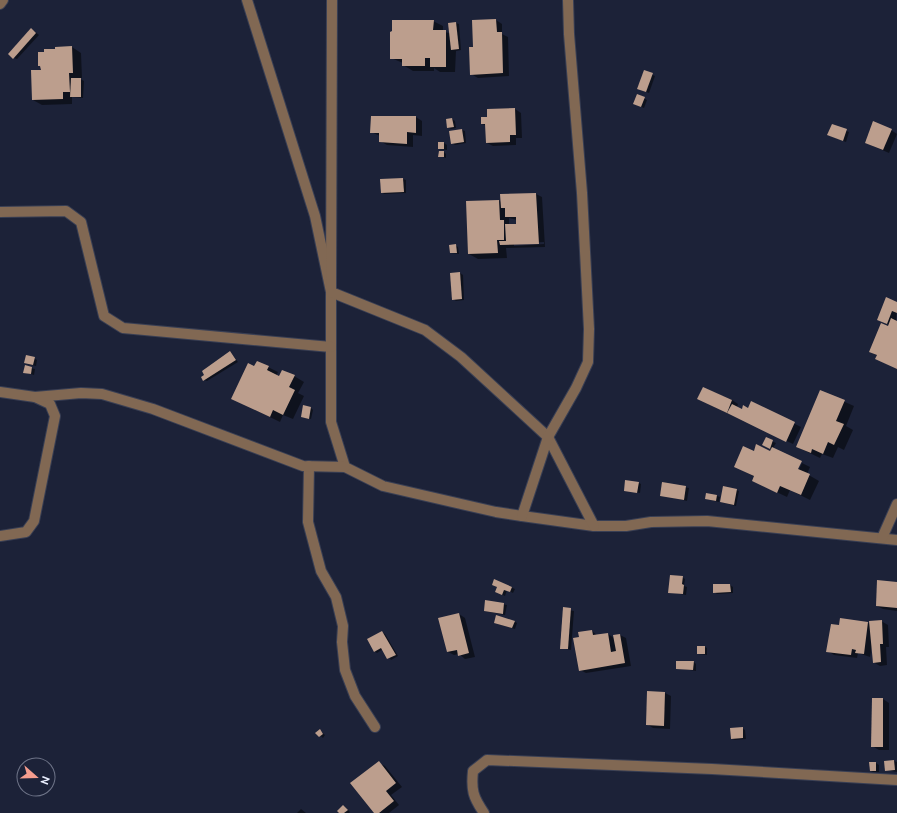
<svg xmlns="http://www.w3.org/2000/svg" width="897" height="813" viewBox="0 0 897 813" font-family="Ubuntu,sans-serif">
<rect width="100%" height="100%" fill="#1c2238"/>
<g fill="#0007" fill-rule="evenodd">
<path d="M 496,20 L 502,24 L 502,34 L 508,37 L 509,76 L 478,78 L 471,74 L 474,48 Z"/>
<path d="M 433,21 L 443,26 L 443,31 L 451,34 L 456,23 L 459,24 L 461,50 L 456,51 L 455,72 L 440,72 L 434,68 L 434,71 L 413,71 L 403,65 L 403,63 L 391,58 Z"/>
<path d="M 34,31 L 39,35 L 17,59 L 14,58 Z"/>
<path d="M 72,47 L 81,53 L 82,78 L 79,78 L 84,81 L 83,98 L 72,97 L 72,104 L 42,105 L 33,100 L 45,53 Z"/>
<path d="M 644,71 L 655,76 L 649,93 L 641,90 Z"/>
<path d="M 638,95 L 647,100 L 644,108 L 637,105 Z"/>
<path d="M 515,109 L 521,113 L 522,138 L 516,138 L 516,145 L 493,146 L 487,143 L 487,126 L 482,124 L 488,118 Z"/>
<path d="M 416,117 L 422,121 L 422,136 L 413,135 L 413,147 L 387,145 L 380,141 L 380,136 L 371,132 Z"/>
<path d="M 452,119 L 455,121 L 456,128 L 451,129 L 448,127 Z"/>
<path d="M 832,125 L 849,132 L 846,142 L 831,136 Z"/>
<path d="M 462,130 L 465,131 L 466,143 L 455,145 L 452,143 Z"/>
<path d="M 891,130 L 897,134 L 889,153 L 866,143 Z"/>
<path d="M 444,143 L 447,145 L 447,150 L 439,149 Z"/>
<path d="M 444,152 L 446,154 L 446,158 L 439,156 Z"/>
<path d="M 403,179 L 406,180 L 406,193 L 384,194 L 382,192 Z"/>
<path d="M 536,194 L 542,197 L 545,247 L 506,248 L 507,258 L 478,259 L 469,254 L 499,201 L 502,202 L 501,195 ZM 509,218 L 517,220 L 517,225 L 509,224 ZM 544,242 L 544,244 L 514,246 L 514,244 Z"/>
<path d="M 455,245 L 458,247 L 459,254 L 451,253 Z"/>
<path d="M 460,273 L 463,275 L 464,300 L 456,301 L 453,299 L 452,274 Z"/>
<path d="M 897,303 L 896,321 L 897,369 L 877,359 L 878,356 L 870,352 L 889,325 L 878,319 Z"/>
<path d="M 230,352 L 238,362 L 207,381 L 204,380 L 206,375 Z"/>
<path d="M 34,358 L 37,360 L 36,366 L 28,364 Z"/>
<path d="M 25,367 L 35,369 L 34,375 L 24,372 Z"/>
<path d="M 268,367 L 278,372 L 276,376 L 280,377 L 294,376 L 304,382 L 298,393 L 304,396 L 293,419 L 283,415 L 280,422 L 233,399 Z"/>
<path d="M 703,388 L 732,400 L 738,404 L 737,407 L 742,410 L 748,409 L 751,402 L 801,427 L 793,444 L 704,402 Z"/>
<path d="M 820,391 L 854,406 L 846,426 L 853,430 L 844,450 L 838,447 L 833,458 L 822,454 L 820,458 L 797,447 Z"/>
<path d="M 311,408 L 313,410 L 311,419 L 302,417 Z"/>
<path d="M 766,439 L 776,443 L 773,448 L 795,473 L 797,474 L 802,463 L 810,467 L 807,474 L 819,481 L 810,500 L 790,490 L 787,497 L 753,481 L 755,477 L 735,466 L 754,452 L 770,452 L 772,449 L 763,445 Z"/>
<path d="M 639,483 L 641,484 L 640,493 L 625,490 Z"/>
<path d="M 663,483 L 689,488 L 687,501 L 661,495 Z"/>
<path d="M 736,490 L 739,491 L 736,506 L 721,502 Z"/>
<path d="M 717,496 L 720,497 L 719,502 L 706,499 Z"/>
<path d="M 682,577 L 685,579 L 684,586 L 687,587 L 686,595 L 669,592 Z"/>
<path d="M 494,580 L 515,589 L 513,593 L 507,590 L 505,596 L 499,593 L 498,587 Z"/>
<path d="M 897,583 L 897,611 L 883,609 L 877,606 Z"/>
<path d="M 714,585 L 730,585 L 733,587 L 733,593 L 717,594 L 714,592 Z"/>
<path d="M 486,601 L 507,605 L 505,615 L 485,611 Z"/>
<path d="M 564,609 L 574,611 L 571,650 L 561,648 Z"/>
<path d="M 459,614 L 465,618 L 475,657 L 465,659 L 459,654 L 454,655 L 448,652 Z"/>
<path d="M 514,621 L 517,623 L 515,629 L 498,624 Z"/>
<path d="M 881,621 L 888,625 L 889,647 L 886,647 L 887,665 L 880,666 L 873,662 L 872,646 L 870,657 L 858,653 L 857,658 L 834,655 L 828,651 L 840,626 L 868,623 L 871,624 Z"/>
<path d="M 592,631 L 598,636 L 608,634 L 614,638 L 620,635 L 626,638 L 631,666 L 586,673 L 580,670 L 580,638 Z"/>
<path d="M 382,632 L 385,634 L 398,656 L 391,660 L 383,649 L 377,653 L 374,651 Z"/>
<path d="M 705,647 L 707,648 L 707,655 L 698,654 Z"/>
<path d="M 694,662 L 696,664 L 696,671 L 677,668 Z"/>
<path d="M 665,693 L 671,696 L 670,729 L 653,728 L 647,724 Z"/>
<path d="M 883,699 L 889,703 L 889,750 L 879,750 L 872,746 Z"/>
<path d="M 742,728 L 745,730 L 746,739 L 735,740 L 732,739 Z"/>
<path d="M 320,731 L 325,735 L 323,738 L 317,733 Z"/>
<path d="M 894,761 L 897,762 L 897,772 L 886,770 L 885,762 Z"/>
<path d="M 379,763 L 385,766 L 402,787 L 391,795 L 399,805 L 389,813 L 375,813 Z"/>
<path d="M 876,763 L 879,765 L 879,772 L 873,772 L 871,771 Z"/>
<path d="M 344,806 L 350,812 L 349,813 L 341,813 Z"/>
<path d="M 301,809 L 306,813 L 297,813 Z"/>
</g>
<g fill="#bc9e8d">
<path d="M 496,19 L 497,32 L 502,32 L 503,73 L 470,75 L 469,47 L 473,47 L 472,20 Z"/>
<path d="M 392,20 L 434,20 L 433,30 L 446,30 L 446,67 L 430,67 L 430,58 L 425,58 L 425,66 L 402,66 L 402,59 L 390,59 L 390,32 L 392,31 Z"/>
<path d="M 456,22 L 459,49 L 451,50 L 448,23 Z"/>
<path d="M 31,28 L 36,33 L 13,59 L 8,54 Z"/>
<path d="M 72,46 L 73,73 L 69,73 L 70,92 L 63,92 L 63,99 L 32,100 L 31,70 L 41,70 L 40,66 L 38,66 L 38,52 L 44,52 L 44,49 L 55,49 L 55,47 Z"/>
<path d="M 644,70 L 653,73 L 646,92 L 637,89 Z"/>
<path d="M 71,78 L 81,78 L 81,97 L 70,97 Z"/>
<path d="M 637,94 L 645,97 L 641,107 L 633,104 Z"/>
<path d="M 515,108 L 516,135 L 510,135 L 510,142 L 486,143 L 485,124 L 481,124 L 481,117 L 487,117 L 487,109 Z"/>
<path d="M 371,116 L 416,116 L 416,133 L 407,132 L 407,144 L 379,142 L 379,133 L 370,133 Z"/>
<path d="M 452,118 L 454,127 L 447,128 L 446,119 Z"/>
<path d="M 873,121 L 892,129 L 883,150 L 865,143 Z"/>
<path d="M 832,124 L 847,129 L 843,141 L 827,135 Z"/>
<path d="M 462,129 L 464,142 L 451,144 L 449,131 Z"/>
<rect x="438" y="142" width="6" height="7"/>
<path d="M 439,151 L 444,151 L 444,157 L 438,157 Z"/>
<path d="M 403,178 L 404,192 L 381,193 L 380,179 Z"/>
<path d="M 536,193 L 539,244 L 500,245 L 499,241 L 506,241 L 505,224 L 516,224 L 516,217 L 505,217 L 505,208 L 501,208 L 500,194 Z"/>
<path d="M 499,200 L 500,220 L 504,220 L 504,240 L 497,240 L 498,253 L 468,254 L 466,201 Z"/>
<path d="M 456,244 L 457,253 L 450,253 L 449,245 Z"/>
<path d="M 460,272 L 462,299 L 452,300 L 450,273 Z"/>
<path d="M 886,297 L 897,302 L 897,313 L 892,311 L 887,324 L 877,320 Z"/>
<path d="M 891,318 L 897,321 L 897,369 L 875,359 L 877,355 L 869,352 L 881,323 L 888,326 Z"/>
<path d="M 230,351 L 236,360 L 203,381 L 201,377 L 204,375 L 202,371 Z"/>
<path d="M 26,355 L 35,357 L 33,365 L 24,363 Z"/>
<path d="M 257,361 L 269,366 L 267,370 L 279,376 L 282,370 L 295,375 L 289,387 L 295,390 L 283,415 L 273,410 L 270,417 L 231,399 L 248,363 L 254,366 Z"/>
<path d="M 25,365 L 32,367 L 31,374 L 23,373 Z"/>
<path d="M 703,387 L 732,400 L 727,413 L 697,399 Z"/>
<path d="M 820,390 L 845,400 L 836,421 L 844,424 L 834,445 L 828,442 L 823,454 L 812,449 L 811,453 L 796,447 Z"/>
<path d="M 751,401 L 795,422 L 786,442 L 727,413 L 732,404 L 742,409 L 743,405 L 748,408 Z"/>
<path d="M 303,405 L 311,407 L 309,419 L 301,417 Z"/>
<path d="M 766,437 L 773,440 L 770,449 L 762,445 Z"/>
<path d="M 756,444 L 770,451 L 772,447 L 802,461 L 798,469 L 810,474 L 801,495 L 780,486 L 777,493 L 752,481 L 754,476 L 734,467 L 743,446 L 754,451 Z"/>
<path d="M 625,480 L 639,482 L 637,493 L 624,491 Z"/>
<path d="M 662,482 L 686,486 L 684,500 L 660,496 Z"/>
<path d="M 723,486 L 737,489 L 734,505 L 720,502 Z"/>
<path d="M 706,493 L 717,495 L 716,501 L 705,499 Z"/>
<path d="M 670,575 L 683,576 L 682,584 L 684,585 L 683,594 L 668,593 Z"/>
<path d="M 494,579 L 512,587 L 510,592 L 504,590 L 502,595 L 495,592 L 497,587 L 492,585 Z"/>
<path d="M 877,580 L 897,582 L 897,608 L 876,606 Z"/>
<path d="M 713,584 L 730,584 L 731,592 L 713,593 Z"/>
<path d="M 485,600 L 504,603 L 503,614 L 484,611 Z"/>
<path d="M 563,607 L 571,608 L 568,649 L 560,649 Z"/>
<path d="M 459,613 L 469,653 L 458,656 L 457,650 L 447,652 L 438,618 Z"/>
<path d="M 496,615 L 515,621 L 512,628 L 494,623 Z"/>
<path d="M 840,618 L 868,622 L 864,654 L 855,653 L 856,650 L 852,649 L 851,655 L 826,652 L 831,624 L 839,625 Z"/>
<path d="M 882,620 L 883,644 L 880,644 L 881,662 L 873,663 L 869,621 Z"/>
<path d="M 592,630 L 593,635 L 608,633 L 611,652 L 616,651 L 613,635 L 620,634 L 625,663 L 579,671 L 573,638 L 579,637 L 578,632 Z"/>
<path d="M 382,631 L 396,655 L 387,659 L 381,648 L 374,652 L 367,639 Z"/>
<rect x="697" y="646" width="8" height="8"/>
<path d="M 676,661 L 694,661 L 693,670 L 676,669 Z"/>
<path d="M 647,691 L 665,692 L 664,726 L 646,725 Z"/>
<path d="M 872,698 L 883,698 L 883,747 L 871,747 Z"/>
<path d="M 743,727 L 743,738 L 731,739 L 730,728 Z"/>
<path d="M 320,729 L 323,734 L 319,737 L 315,733 Z"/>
<path d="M 894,760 L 895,770 L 885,771 L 884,761 Z"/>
<path d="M 379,761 L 396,783 L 386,791 L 394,801 L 379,813 L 374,813 L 350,783 Z"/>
<path d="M 869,762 L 876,762 L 876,771 L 870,771 Z"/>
<path d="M 343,805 L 348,810 L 344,813 L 339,813 L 337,811 Z"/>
</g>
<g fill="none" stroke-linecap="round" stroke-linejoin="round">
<g stroke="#393f54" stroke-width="12">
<path id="service" d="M 309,466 L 308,522 L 321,571 L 336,597 L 343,626 L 342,642 L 345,670 L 355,696 L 375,727"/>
</g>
<g stroke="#393f54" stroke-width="12">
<g id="minor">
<path d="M 247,0 L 315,216 L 331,292 L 331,422 L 345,467 L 383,486 L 496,512 L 522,516 L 594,526 L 626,526 L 651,522 L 707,521 L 897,540"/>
<path d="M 332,0 L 331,292 L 425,330 L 461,357 L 548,437 L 594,526"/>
<path d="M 0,4 L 3,0"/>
<path d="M 0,212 L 66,211 L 81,222 L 104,316 L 123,328 L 331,347"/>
<path d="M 0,392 L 35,397 L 50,404 L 55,416 L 34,521 L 26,532 L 0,536"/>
<path d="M 35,397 L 81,393 L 102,394 L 153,409 L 303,466 L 345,467"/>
<path d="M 522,516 L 548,437 L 576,388 L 588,362 L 589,329 L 582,193 L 569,34 L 568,0"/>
<path d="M 882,538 L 897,504"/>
<path d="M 484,813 C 473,797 471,790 473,771 L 487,760 L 712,769 L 897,780"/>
</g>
</g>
<use href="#service" stroke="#816853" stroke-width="10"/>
<use href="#minor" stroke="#816853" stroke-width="10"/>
</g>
<g transform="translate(36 777) rotate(110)"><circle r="19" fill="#1c2238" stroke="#6e7488"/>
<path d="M0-3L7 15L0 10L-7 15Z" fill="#f59d8e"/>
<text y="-6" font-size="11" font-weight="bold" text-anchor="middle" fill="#eaefff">N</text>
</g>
</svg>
